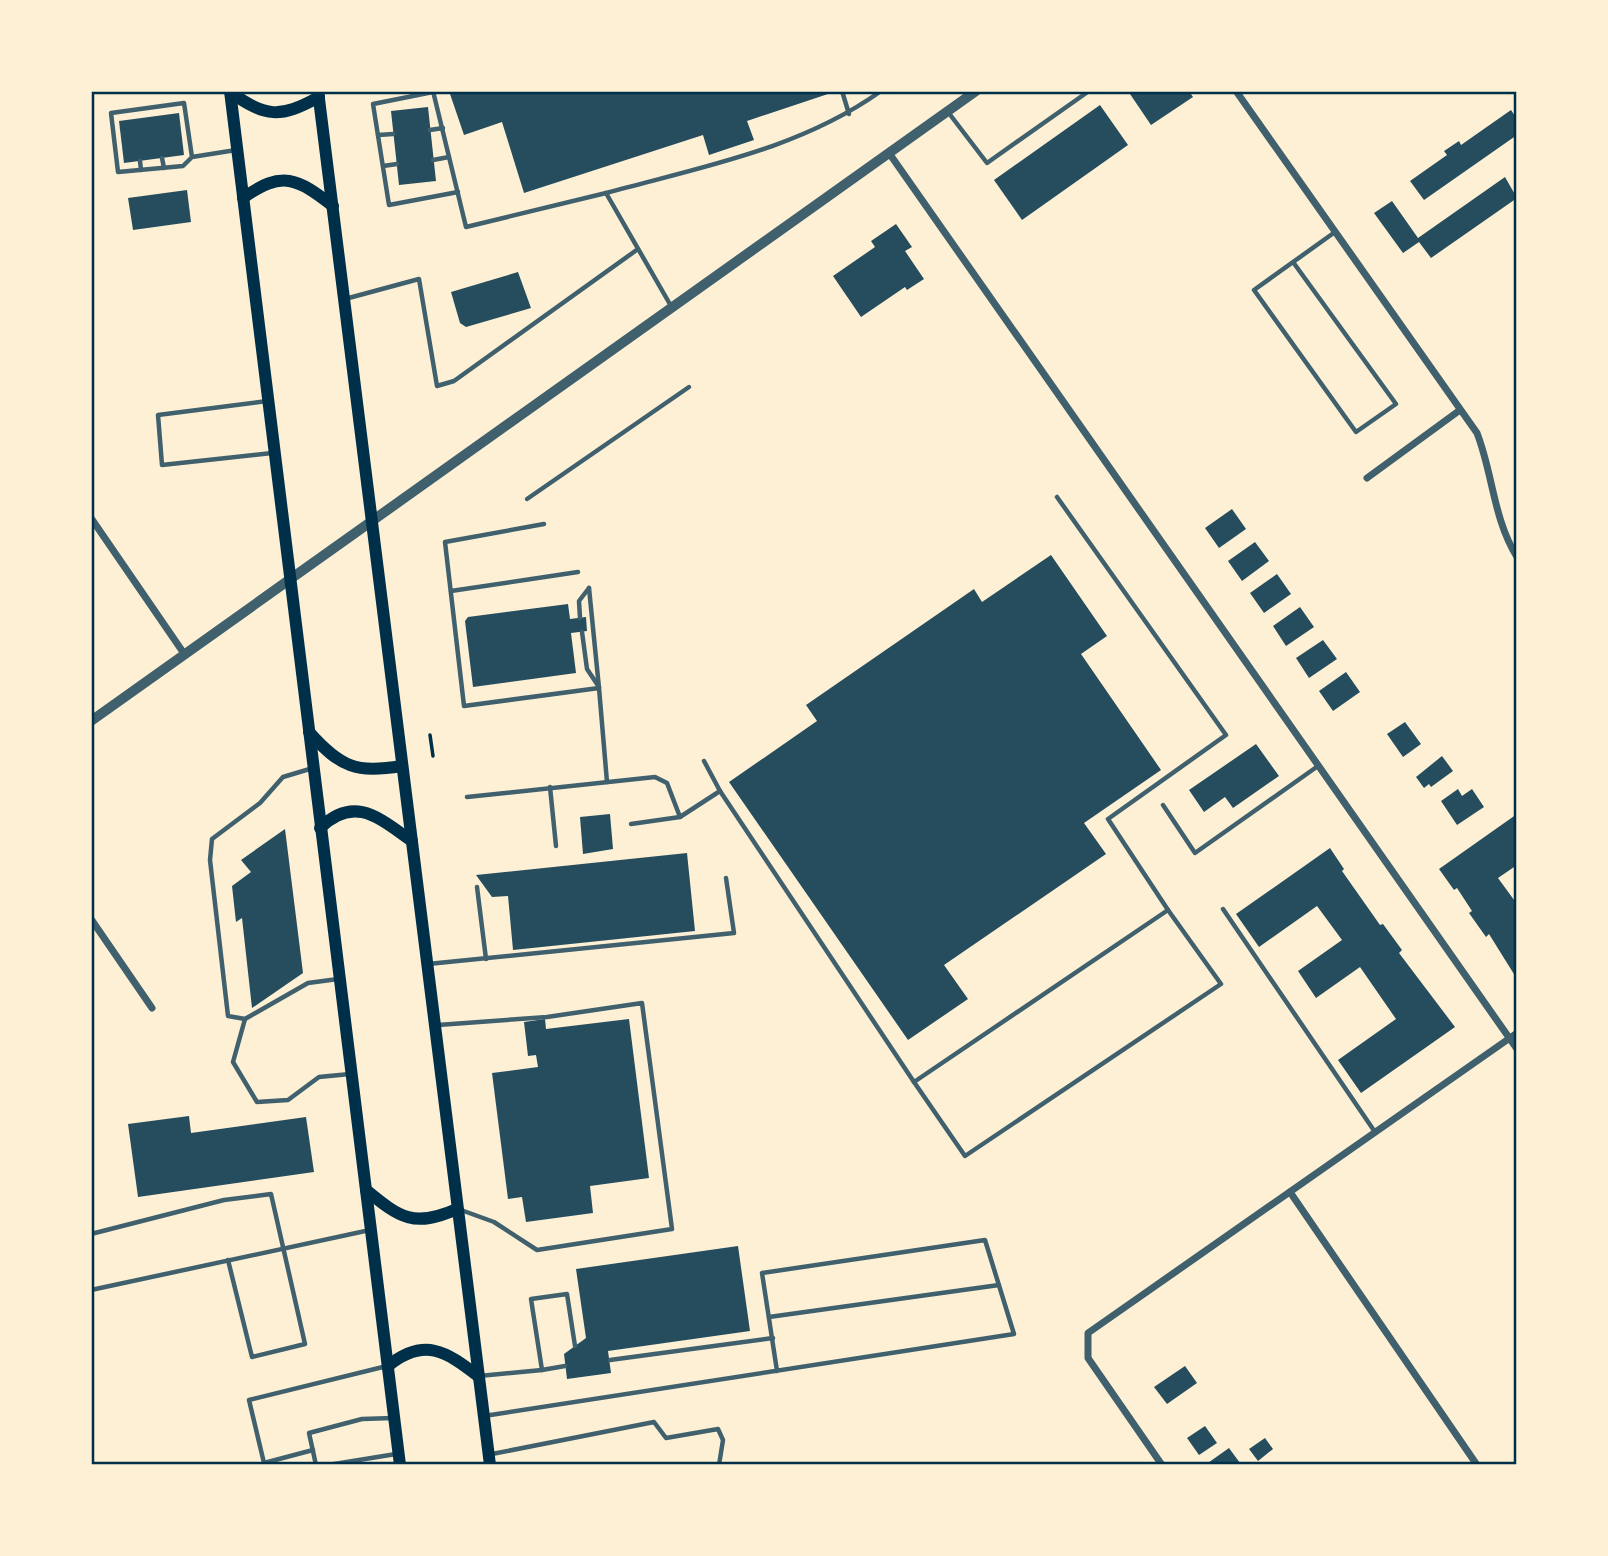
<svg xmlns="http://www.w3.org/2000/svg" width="1608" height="1556" viewBox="0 0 1608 1556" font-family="Barlow,sans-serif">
<rect width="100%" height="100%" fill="#fdf0d5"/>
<g fill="#264d5e">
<path d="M 449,91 L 827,91 L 828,94 L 747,121 L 754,140 L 709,155 L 703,135 L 524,193 L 502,122 L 464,135 Z"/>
<path d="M 1134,91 L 1189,91 L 1193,97 L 1151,125 L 1130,94 Z"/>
<path d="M 1100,105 L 1128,145 L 1022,220 L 994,180 Z"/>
<path d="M 428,107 L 436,181 L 399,185 L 391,111 Z"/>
<path d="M 1511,110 L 1517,119 L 1517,135 L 1424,200 L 1410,181 L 1447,155 L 1444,151 L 1459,141 L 1461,145 Z"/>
<path d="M 179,113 L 184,155 L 124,163 L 119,121 Z"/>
<path d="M 1505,177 L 1517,198 L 1431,258 L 1419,242 L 1403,253 L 1374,213 L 1392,201 L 1418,238 Z"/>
<path d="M 187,190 L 191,222 L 133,230 L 128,198 Z"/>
<path d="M 896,224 L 912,247 L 905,251 L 924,279 L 907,290 L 905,287 L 861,317 L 833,276 L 875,247 L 871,241 Z"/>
<path d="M 518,272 L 531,308 L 466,327 L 460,323 L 451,292 Z"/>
<path d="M 1232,509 L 1246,529 L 1219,548 L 1205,528 Z"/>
<path d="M 1255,542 L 1269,561 L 1242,581 L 1228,561 Z"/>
<path d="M 1051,555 L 1107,636 L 1081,654 L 1161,770 L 1084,823 L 1106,854 L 944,965 L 968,999 L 908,1040 L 729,782 L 817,721 L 806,705 L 974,589 L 982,602 Z"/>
<path d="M 1277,574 L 1291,594 L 1264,613 L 1250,593 Z"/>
<path d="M 568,604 L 570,619 L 586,617 L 587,631 L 571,633 L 576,673 L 473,687 L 465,621 L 468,617 Z"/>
<path d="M 1300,607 L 1314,627 L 1286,646 L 1273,626 Z"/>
<path d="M 1323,640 L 1337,659 L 1309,678 L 1296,658 Z"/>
<path d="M 1346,672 L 1360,692 L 1333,711 L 1319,691 Z"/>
<path d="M 1405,722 L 1421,744 L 1403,757 L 1387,734 Z"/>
<path d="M 1256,744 L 1279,776 L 1233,808 L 1225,797 L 1204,812 L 1189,790 Z"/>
<path d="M 1442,756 L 1453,771 L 1431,787 L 1429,784 L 1424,788 L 1416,777 Z"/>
<path d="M 1458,789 L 1462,796 L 1472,789 L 1484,807 L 1457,825 L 1441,801 Z"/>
<path d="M 610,814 L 613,849 L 583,854 L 580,817 Z"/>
<path d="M 1517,814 L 1517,865 L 1498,878 L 1517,904 L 1517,979 L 1489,934 L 1486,937 L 1469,913 L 1472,911 L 1457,888 L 1454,890 L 1439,869 Z"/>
<path d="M 285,829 L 303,973 L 252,1008 L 242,918 L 236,922 L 232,886 L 251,872 L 241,860 Z"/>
<path d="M 1330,848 L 1344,869 L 1342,871 L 1380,925 L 1383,924 L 1402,950 L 1399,953 L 1455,1027 L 1361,1093 L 1338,1060 L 1396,1019 L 1360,967 L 1316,998 L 1298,971 L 1342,940 L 1317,906 L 1259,947 L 1236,914 Z"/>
<path d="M 687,853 L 695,931 L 513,950 L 508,896 L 492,897 L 476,875 Z"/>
<path d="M 545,1019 L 546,1029 L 629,1019 L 649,1178 L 590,1186 L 593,1213 L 526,1222 L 522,1197 L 508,1199 L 492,1073 L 538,1067 L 536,1055 L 528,1056 L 524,1022 Z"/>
<path d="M 189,1116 L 191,1133 L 306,1117 L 314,1172 L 138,1197 L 128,1124 Z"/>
<path d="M 738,1246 L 750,1331 L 608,1351 L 611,1373 L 567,1379 L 564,1354 L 586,1338 L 576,1269 Z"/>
<path d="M 1185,1366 L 1197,1383 L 1167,1404 L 1154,1387 Z"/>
<path d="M 1205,1426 L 1217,1443 L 1199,1455 L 1187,1438 Z"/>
<path d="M 1265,1438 L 1273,1449 L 1258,1461 L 1249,1449 Z"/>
<path d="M 1229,1448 L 1240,1463 L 1237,1465 L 1205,1465 Z"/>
</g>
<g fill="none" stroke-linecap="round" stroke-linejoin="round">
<path stroke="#003049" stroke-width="3.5" d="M 430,735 L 433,756"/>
<g stroke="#3f606c" stroke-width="4.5">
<path d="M 433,91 L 466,227 L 606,193"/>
<path d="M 842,91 L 849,114"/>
<path d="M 433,92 L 373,104 L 389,205 L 458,192"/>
<path d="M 948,112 L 987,163 L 1089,91"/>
<path d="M 430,130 L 443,128"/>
<path d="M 378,135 L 393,134"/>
<path d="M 192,157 L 183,166 L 118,172 L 111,113 L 184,103 L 192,157 L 236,150"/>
<path d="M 162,158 L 164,168"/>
<path d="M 433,160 L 449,157"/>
<path d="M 140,161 L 141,170"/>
<path d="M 383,166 L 397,164"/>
<path d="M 1293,262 L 1396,404 L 1356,432 L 1254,290 L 1335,232"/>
<path d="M 345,299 L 419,279 L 437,386 L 454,381 L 638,249"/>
<path d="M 671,306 L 606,193 C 701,167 800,149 881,91"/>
<path d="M 267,401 L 158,415 L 162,465 L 272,453"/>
<path d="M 527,499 L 689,387"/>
<path d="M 544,524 L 445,542 L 464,706 L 599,688 L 607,782"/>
<path d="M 589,588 L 599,688"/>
<path d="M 451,591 L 578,572"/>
<path d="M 580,618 L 579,601 L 589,588"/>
<path d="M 582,632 L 587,669 L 599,687"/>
<path d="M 704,761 L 720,791 L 914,1082 L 1168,910 L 1108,819 L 1226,735 L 1057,497"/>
<path d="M 313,768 L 283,777 L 260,803 L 212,839 L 210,860 L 228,1016 L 245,1019 L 308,983 L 338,979"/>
<path d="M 550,787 L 556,846"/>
<path d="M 467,797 L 655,777 L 667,783 L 680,817 L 720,791"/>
<path d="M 1163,805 L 1195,853 L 1318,766"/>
<path d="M 631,824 L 680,817"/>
<path d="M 477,887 L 486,959"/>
<path d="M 1223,909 L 1375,1132"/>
<path d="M 428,964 L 734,933 L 726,878"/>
<path d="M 245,1019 L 233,1062 L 257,1102 L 288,1100 L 319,1077 L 350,1074"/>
<path d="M 438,1025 L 547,1017 L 642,1003 L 672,1229 L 537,1250 L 494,1222 L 461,1210"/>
<path d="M 914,1082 L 965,1156 L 1221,984 L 1168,910"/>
<path d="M 91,1234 L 224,1200 L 271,1194 L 305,1344 L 252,1357 L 228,1260"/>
<path d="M 91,1290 L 370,1230"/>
<path d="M 769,1317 L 999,1285"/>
<path d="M 610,1360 L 773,1338"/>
<path d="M 542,1370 L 565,1366"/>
<path d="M 479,1376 L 542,1370 L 531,1299 L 567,1294 L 575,1346"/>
<path d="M 484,1416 L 1014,1334 L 985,1240 L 762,1273 L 777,1371"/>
<path d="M 313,1450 L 264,1463 L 249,1400 L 387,1366"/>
<path d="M 492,1454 L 654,1422 L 666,1438 L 718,1429 L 723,1440 L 719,1465"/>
<path d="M 316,1465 L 309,1433 L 362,1419 L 393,1418"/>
<path d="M 328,1465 L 396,1454"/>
</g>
<g stroke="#3f606c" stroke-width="7">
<path d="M 1236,91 L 1477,433 C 1493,474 1493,518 1517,557"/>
<path d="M 889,153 L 1517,1049"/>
<path d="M 1367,478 L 1460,410"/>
<path d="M 91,518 L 185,655"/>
<path d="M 91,919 L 152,1008"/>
<path d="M 1290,1192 L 1477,1465"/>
<path d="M 1162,1465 L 1088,1358 L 1088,1333 L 1517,1033"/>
</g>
<path stroke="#3f606c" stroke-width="10" d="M 91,721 L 976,91"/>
<g stroke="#003049" stroke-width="12">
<path d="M 230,91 L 400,1465"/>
<path d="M 318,91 L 490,1465"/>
<path d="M 230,92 C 266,117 279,119 319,97"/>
<path d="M 243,198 C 282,170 297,178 333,206"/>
<path d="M 309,732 C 341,768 356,773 402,766"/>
<path d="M 320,828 C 355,794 380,819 412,841"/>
<path d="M 366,1190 C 400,1218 414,1228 457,1209"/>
<path d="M 388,1366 C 424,1337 446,1351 478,1376"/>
</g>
</g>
<rect width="1608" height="1556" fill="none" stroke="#fdf0d5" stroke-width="186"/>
<rect x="93" y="93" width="1422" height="1370" fill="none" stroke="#003049" stroke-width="2.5"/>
</svg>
